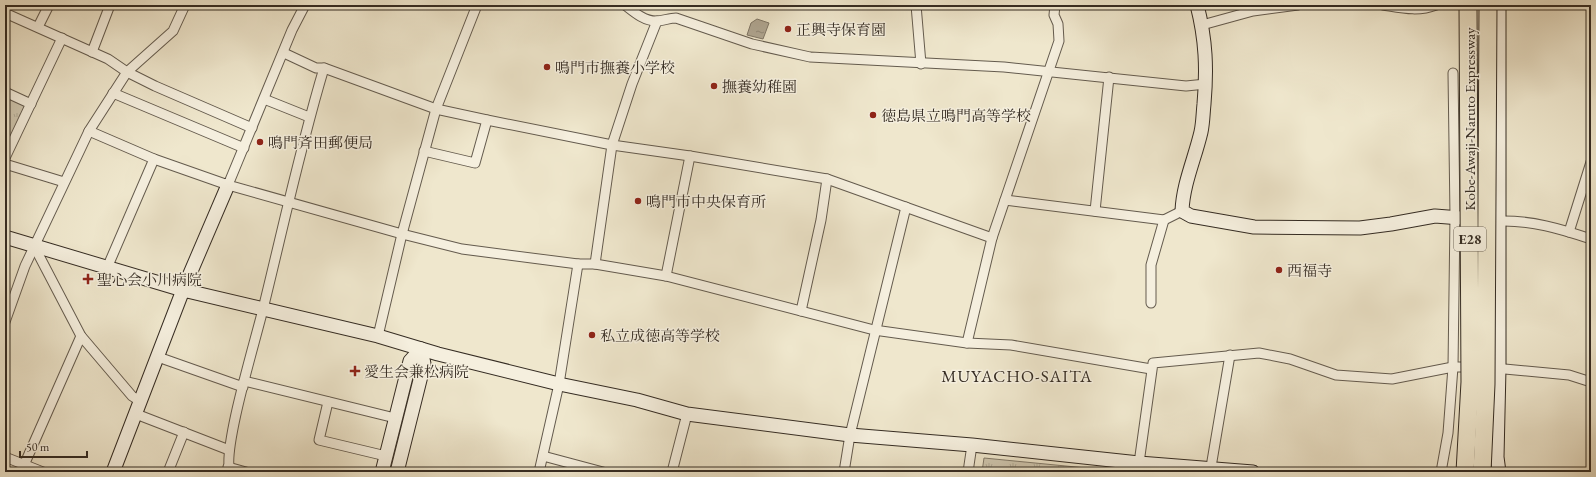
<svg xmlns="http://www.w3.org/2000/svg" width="1596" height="477" viewBox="0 0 1596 477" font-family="'EB Garamond','Noto Serif JP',serif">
<defs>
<pattern id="park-tufts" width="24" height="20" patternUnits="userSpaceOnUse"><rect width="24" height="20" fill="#cfc7b0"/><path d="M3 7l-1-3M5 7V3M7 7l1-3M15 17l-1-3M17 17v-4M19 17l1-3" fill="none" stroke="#b2ab97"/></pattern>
<pattern id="water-ripples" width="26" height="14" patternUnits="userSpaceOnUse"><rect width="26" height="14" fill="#b0a793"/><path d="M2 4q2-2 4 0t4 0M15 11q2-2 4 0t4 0" fill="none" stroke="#908878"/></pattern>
</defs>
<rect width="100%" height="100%" fill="#efe7cd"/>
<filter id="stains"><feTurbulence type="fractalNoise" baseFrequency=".005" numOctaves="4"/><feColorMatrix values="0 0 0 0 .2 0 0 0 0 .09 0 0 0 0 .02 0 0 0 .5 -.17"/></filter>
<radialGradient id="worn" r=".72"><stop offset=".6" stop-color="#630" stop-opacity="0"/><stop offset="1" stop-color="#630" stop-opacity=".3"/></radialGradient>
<g fill="url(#park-tufts)" stroke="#827a6a">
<path d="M 5,97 L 25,106 L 5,151 Z"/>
<path d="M 984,458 L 1127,472 L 982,472 Z"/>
</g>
<path fill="url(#water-ripples)" stroke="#7f7666" d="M 757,19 L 769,23 L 763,39 L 747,35 L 751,23 Z"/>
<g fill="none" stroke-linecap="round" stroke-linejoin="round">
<g stroke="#645b4e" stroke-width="11">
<g id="street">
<path d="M 625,5 C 634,12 644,21 656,21 C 663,21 669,18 676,18 L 752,44 L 810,57 L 1004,67 L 1186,86 L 1206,84"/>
<path d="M 916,5 L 921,64"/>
<path d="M 1383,5 C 1402,8 1418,12 1436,5"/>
<path d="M 5,13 L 108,59 L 127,72 L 155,86 L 252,128"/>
<path d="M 1202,25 L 1253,11 L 1298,5"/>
<path d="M 38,27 L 49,5"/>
<path d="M 92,52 L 110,5"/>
<path d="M 284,53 L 316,68 L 324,68 L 436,109 L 487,120 L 612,145 L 690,156 L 827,179 L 992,238"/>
<path d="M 5,92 L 31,104"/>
<path d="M 113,93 L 244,148"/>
<path d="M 264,99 L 309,117"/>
<path d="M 89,131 L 154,159 L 228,185 L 402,234 L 462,249 L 578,264 L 595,264 L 666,276 L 874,330 L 967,343 L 1011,345 L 1151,369"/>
<path d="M 424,151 L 475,163 L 487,120"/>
<path d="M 5,158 L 62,38"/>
<path d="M 5,164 L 64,182"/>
<path d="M 228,185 L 292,30 L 305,5"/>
<path d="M 1005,200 L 1164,220 L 1182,211"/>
<path d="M 1095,211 L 1109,77"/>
<path d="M 1499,221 C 1531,220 1561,229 1591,239"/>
<path d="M 1569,232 L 1591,162"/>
<path d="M 34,246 L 81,336 L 132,396 L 141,402"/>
<path d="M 595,264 L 612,145 L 632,84 L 657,21"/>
<path d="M 107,268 L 154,159"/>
<path d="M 666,276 L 690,156"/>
<path d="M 1151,303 L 1151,265 L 1164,220"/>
<path d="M 801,311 L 821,220 L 827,179"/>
<path d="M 5,322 L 25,266 L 89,131 L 127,72 L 173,31 L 185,5"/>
<path d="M 378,336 L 402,234 L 436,109 L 477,5"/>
<path d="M 967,343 L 992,238 L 1059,41 L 1058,24 L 1054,15 L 1055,5"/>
<path d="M 158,357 L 243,387"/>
<path d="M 1494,368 L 1569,375 L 1591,382"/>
<path d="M 244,381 L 395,418"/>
<path d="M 328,402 L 319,440 L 386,456"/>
<path d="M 136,414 L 229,450"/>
<path d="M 543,456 L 603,472"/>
<path d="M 5,457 L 43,472"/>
<path d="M 1139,463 L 1153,363 L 1259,353 L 1290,359 L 1336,375 L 1392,379 L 1453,367 L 1473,367"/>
<path d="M 228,467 L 246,472"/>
<path d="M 1211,467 L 1230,355"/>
<path d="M 21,472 L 81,336"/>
<path d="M 168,472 L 184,432"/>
<path d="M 230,472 C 222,449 256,339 263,309 C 283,228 300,148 324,68"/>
<path d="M 539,472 L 559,384 L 578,264"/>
<path d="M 672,472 L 687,414"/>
<path d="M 844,472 L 850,435 L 906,207"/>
<path d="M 968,472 L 972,445"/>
<path d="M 1441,472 L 1448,433 L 1453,367 L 1455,216 L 1453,73"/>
</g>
</g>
<g stroke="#352c23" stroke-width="15">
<g id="secondary">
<path d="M 1197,5 C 1206,40 1207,69 1204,104 C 1203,113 1203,123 1201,132 C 1195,158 1183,184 1182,211 L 1191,216 L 1254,227 L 1360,228 L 1391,224 L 1435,216 L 1499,221"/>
<path d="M 5,237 L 183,290 L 228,185"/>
<path d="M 113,472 L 183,290 L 378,336 L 438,354 L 559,384 L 637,400 L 687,414 L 850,435 L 972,445 L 1139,463 L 1253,472"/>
<path d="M 382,472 L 410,361 L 421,349"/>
<path d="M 397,472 L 424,364 L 421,349"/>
<path d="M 1499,472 L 1497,457 L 1499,368 L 1499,5"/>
</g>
</g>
<use href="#street" stroke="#f5efde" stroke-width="9"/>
<use href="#secondary" stroke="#f5efde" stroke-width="13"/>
<g stroke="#352c23" stroke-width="19" stroke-linecap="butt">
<g id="highway-bridge">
<path d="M 1465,472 L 1470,382 L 1468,5"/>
<path d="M 1482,472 L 1486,384 L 1488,5"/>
</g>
</g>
<use href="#highway-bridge" stroke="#efe7cd" stroke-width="17"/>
</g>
<g fill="#8f2418" stroke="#f5efde" stroke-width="1.5">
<circle cx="788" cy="29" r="4"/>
<circle cx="547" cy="67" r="4"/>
<circle cx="714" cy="86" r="4"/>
<circle cx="873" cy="115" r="4"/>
<circle cx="260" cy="142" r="4"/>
<circle cx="638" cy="201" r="4"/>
<circle cx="1279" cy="270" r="4"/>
<path d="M86 273h4v4h4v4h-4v4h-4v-4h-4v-4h4z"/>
<circle cx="592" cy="335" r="4"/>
<path d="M353 365h4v4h4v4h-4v4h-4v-4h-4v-4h4z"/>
</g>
<g text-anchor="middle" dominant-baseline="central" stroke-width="3" stroke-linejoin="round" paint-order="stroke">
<rect fill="#f5efde" stroke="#6f665b" stroke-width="1" x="1454" y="227" width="32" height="24" rx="3"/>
<g font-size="14" font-weight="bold" fill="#352c23">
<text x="1470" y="239">E28</text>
</g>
<g font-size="15" fill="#352c23" stroke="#f5efde" text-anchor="start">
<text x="796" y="29">正興寺保育園</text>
<text x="555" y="67">鳴門市撫養小学校</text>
<text x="722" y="86">撫養幼稚園</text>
<text x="881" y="115">徳島県立鳴門高等学校</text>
<text x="268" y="142">鳴門斉田郵便局</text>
<text x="646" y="201">鳴門市中央保育所</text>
<text x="1287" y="270">西福寺</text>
<text x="97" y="279">聖心会小川病院</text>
<text x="600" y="335">私立成徳高等学校</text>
<text x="364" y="371">愛生会兼松病院</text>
</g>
<g font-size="15" fill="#352c23" stroke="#f5efde">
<text transform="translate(1469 119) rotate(-90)">Kobe-Awaji-Naruto Expressway</text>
</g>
<g font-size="17" letter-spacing="1" fill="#352c23" stroke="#f5efde">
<text x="1017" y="376">MUYACHO-SAITA</text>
</g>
</g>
<rect width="1596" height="477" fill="none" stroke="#efe7cd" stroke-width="20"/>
<rect x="6" y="6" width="1584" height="465" fill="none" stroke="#352c23" stroke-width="2"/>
<rect x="10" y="10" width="1576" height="457" fill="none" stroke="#352c23"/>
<path d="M20 451v6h67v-6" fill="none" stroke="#352c23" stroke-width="2"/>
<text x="26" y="451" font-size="12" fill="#352c23" stroke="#f5efde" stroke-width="3" paint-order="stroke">50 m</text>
<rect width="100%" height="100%" filter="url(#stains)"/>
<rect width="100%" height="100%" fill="url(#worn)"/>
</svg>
